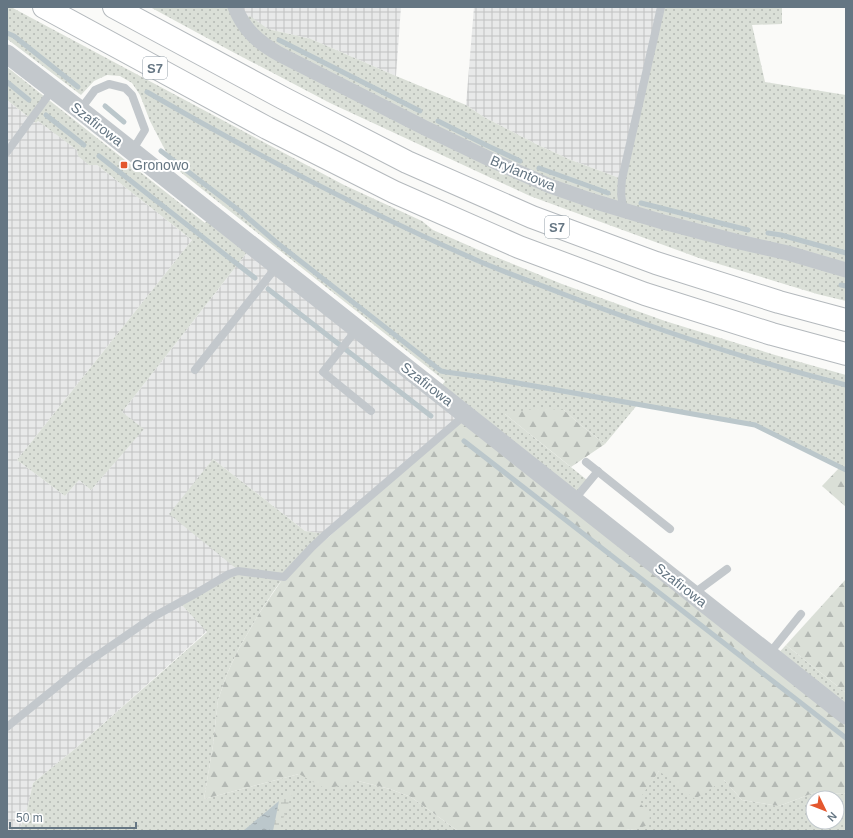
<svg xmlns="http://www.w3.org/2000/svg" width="853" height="838" viewBox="0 0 853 838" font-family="Helvetica,sans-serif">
<defs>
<pattern id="industrial-grid" width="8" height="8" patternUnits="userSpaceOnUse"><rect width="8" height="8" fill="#e8e9e9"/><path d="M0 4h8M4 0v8" fill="none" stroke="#c0c1c2"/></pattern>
<pattern id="grass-dots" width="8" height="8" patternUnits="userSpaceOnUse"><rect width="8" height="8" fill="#dadfd7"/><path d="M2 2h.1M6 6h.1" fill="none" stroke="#b4b9b4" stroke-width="1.8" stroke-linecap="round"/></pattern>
<pattern id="forest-firs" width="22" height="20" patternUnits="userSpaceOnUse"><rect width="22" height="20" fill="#dadfd7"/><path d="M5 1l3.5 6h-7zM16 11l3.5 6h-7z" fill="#b4b9b4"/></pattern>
<pattern id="wetland-marsh" width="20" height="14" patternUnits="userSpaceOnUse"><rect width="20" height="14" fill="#dadfd7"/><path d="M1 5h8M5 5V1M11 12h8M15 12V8" fill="none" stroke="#b4b9b4"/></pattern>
<pattern id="water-ripples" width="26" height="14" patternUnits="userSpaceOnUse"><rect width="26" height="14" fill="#bbc7cb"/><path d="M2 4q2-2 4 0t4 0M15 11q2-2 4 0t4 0" fill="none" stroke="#9ca6aa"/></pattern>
</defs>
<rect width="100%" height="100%" fill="#fafaf8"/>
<g fill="url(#industrial-grid)">
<path d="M 235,7 L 401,7 L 396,76 L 311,39 L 268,29 L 263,26 L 241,19 Z"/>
<path d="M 474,7 L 661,7 L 622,179 L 571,160 L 538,145 L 484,117 L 466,105 Z"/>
<path d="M 7,100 L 36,123 L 38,121 L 64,140 L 77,150 L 89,165 L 97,165 L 192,240 L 17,460 L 65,496 L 79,480 L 91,490 L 143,429 L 122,412 L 252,246 L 465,415 L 326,534 L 305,531 L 213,459 L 198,479 L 238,571 L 180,603 L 207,631 L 76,748 L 33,783 L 25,818 L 18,831 L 7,831 Z"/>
</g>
<g fill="url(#grass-dots)" fill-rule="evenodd">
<path d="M 7,7 L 11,7 L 344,185 L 422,221 L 433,230 L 481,251 L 562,284 L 665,321 L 775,355 L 846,375 L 846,470 L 755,425 L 638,404 L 605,444 L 577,422 L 564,410 L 505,414 L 587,480 L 572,499 L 437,392 L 445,381 L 174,167 L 150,121 L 140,95 L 132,83 L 120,76 L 107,75 L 94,81 L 81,95 L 7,39 Z"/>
<path d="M 150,7 L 235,7 L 241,19 L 250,16 L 268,29 L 311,39 L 396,76 L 466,105 L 484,117 L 538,145 L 571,160 L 622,179 L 661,7 L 782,7 L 782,24 L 752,25 L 765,82 L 846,95 L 846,301 L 817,294 L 699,258 L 530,196 L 330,103 L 229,50 Z"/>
<path d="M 7,67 L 205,223 L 212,215 L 252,246 L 122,412 L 144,429 L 91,490 L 79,480 L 65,496 L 17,460 L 192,240 L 97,165 L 89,165 L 78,156 L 77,150 L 38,121 L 36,123 L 7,100 Z"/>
<path d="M 213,459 L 305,531 L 326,534 L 284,577 L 273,592 L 260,612 L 238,650 L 227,674 L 218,700 L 213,745 L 204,799 L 299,774 L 358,781 L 390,789 L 411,797 L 458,831 L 18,831 L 25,818 L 33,783 L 76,748 L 207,632 L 180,603 L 238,570 L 169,514 Z"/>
<path d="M 786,645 L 846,693 L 846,715 L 774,658 Z"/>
<path d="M 659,771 L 724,780 L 742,800 L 779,806 L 816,792 L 844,794 L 846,792 L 846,831 L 617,831 L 635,829 L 649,814 L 637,801 ZM 813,798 L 837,798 L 837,822 L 813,822 Z"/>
</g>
<g fill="url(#forest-firs)">
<path d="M 533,409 L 549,409 L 564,410 L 577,422 L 605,444 L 571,467 L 505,414 Z"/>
<path d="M 465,415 L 846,715 L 846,792 L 844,794 L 816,792 L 779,806 L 742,800 L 724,780 L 695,799 L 659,771 L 638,801 L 650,814 L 649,825 L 635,829 L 617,831 L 458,831 L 411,797 L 390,789 L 358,781 L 326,789 L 299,774 L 204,799 L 213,745 L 218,700 L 227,674 L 238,650 L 260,612 L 284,577 Z"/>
<path d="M 840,467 L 846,470 L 846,507 L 822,486 Z"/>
<path d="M 846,579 L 846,693 L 786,645 Z"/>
</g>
<path fill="url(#wetland-marsh)" d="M 293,790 L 279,831 L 243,831 Z"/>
<path fill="url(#water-ripples)" d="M 279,801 L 273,831 L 243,831 Z"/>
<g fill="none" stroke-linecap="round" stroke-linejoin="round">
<g stroke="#bbc7cb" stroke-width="5">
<path d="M 7,33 L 14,36 L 78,87"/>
<path d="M 279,40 L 420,111"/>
<path d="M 7,82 L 29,100"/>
<path d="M 147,92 C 253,153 362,210 474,259 C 503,272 533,282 563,294 C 655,329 750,361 846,385"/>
<path d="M 105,106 L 124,122"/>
<path d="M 46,115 L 84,145"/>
<path d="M 438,121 L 486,145 L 520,161"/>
<path d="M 161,151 L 241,212 L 276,242 L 441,371 L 446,372 L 489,378 L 755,425 L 846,470"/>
<path d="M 99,156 L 255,278"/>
<path d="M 539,168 L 608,193"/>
<path d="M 641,203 L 748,230"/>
<path d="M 768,233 L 781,235 L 846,253"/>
<path d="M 841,285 L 846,286"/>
<path d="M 268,289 L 431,416"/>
<path d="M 464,441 L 846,738"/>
</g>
<g stroke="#b4b9bd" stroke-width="24">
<g id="motorway">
<path d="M 44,7 L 267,128 L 394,192 L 519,247 L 645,294 L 772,334 L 846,354"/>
<path d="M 114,7 L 283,98 L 407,162 L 532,217 L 656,263 L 779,302 L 846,320"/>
</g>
</g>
<g stroke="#c3c8cc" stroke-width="8">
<path d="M 80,110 L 95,90 L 109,84 L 125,88 L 132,95 L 145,130 L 132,151"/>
<path d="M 7,152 L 53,89"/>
<path d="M 625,211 C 620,199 621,191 622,179 L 661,7"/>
<path d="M 357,329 L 323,372 L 371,411"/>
<path d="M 195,370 L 277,266"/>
<path d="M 586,462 L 670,529"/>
<path d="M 574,500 L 598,471"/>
<path d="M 693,594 L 727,569"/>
<path d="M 769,654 L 801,614"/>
<path d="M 7,727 L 85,664 L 153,617 L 195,594 L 229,574 L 238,571 L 284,577 L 312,547 L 326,534 L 465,415"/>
</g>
<path stroke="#c3c8cc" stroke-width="15" d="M 235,7 C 244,30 258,42 279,54 L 425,128 L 500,164 L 550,186 L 593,201 L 663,222 L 735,241 L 788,253 L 846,270"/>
<path stroke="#c3c8cc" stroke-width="19" d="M 7,54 L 80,110 L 846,715"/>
<use href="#motorway" stroke="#fff" stroke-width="22"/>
</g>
<rect fill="#e4572e" stroke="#fff" stroke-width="1.5" x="120" y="161" width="8" height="8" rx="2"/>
<g text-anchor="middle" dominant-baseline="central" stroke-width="4" stroke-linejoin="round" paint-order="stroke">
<g fill="#fff" stroke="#939fa8" stroke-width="1">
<rect x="143" y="57" width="24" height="22" rx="3"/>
<rect x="545" y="216" width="24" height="22" rx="3"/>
</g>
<g font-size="13" font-weight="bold" fill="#657683">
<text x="155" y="68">S7</text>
<text x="557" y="227">S7</text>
</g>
<g font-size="14" fill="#657683" stroke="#fff">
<text transform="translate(97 124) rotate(38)">Szafirowa</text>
<text transform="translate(523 173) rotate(23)">Brylantowa</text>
<text transform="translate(427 384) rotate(38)">Szafirowa</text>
<text transform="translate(681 585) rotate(38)">Szafirowa</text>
</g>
<g font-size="14" fill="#657683" stroke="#fff" text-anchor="start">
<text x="132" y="165">Gronowo</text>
</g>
</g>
<rect width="853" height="838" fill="none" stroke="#657683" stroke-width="16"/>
<g transform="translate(825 810) rotate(133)"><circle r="19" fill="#ffffff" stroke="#c1c8cd"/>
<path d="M0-3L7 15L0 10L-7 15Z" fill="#e4572e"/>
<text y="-6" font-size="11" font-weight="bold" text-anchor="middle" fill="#657683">N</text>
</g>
<path d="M10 822v6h126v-6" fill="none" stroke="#657683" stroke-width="2"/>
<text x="16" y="822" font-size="12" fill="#657683" stroke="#ffffff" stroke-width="3" paint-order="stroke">50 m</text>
</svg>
